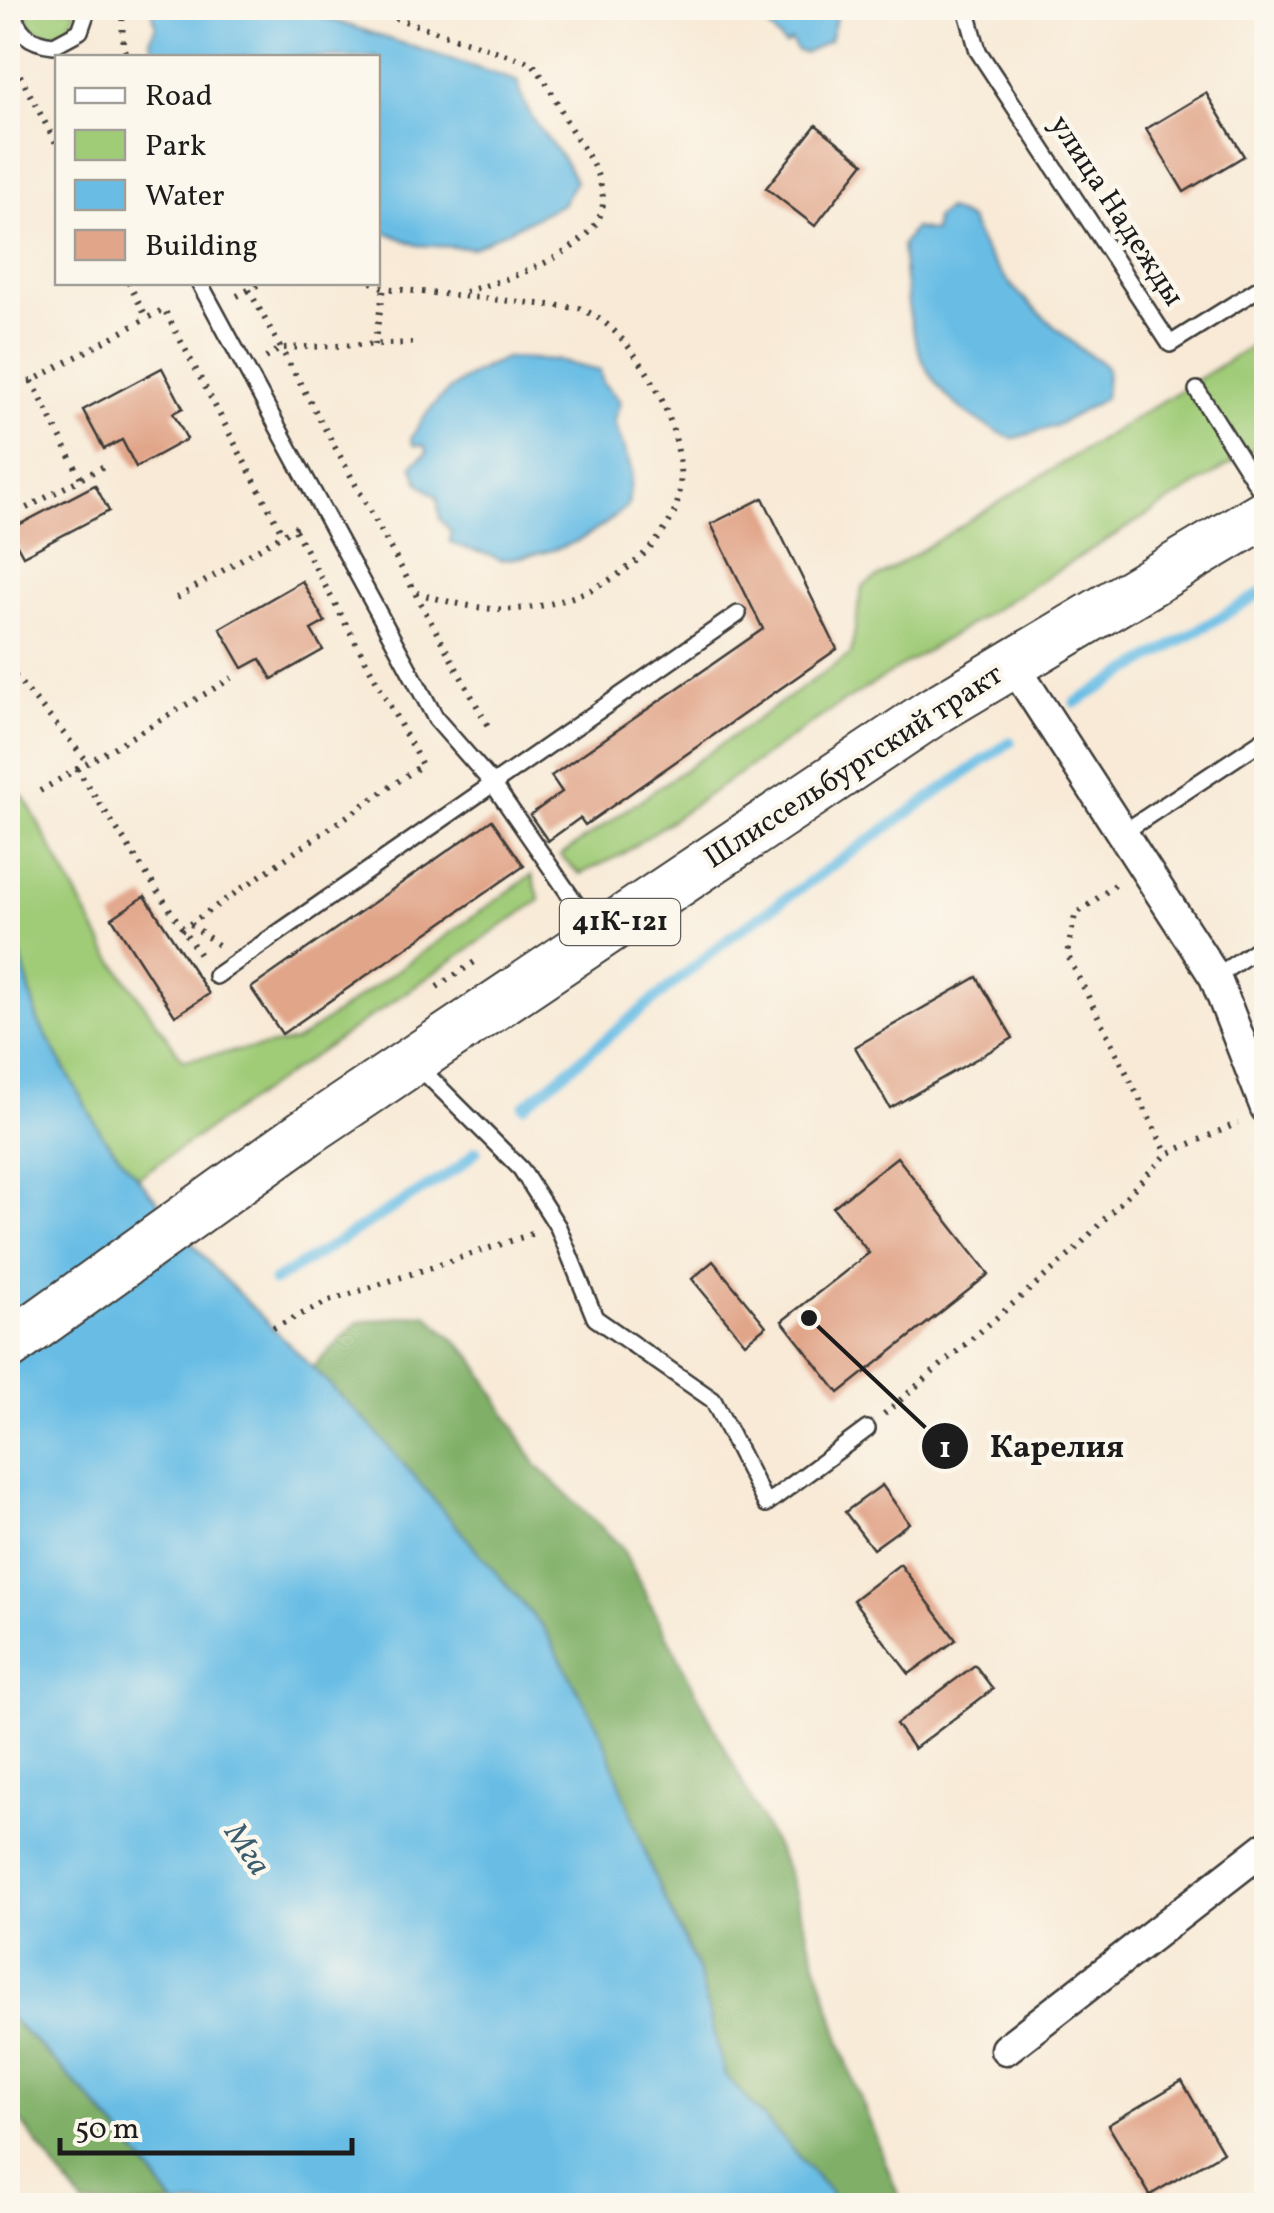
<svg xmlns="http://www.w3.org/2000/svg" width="1274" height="2213" viewBox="0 0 1274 2213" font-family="Vollkorn,serif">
<rect width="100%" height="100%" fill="#fbf7ec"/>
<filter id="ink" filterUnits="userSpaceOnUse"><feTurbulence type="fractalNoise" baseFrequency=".01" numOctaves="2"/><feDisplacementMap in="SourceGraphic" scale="20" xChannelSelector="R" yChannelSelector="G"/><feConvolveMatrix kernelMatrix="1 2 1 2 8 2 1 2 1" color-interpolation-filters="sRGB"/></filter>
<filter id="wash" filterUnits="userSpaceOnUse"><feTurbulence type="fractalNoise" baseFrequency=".0048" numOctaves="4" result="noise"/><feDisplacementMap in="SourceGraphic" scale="40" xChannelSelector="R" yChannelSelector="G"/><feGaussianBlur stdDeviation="2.25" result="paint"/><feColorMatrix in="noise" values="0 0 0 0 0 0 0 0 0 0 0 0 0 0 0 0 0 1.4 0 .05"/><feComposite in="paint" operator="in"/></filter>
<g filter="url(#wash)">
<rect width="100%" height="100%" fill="#f8ead7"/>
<g fill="#a0cc78" stroke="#5e744a" stroke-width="2.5">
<path d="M 24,8 L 76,8 L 77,9 L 69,28 L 50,36 L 31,28 Z"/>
<path d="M 1266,337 L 1266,442 L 834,708 L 621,855 L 580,874 L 560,856 L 851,654 L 862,587 Z"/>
<path d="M 8,780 L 26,800 L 106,950 L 183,1060 L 297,1041 L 532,875 L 540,900 L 137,1178 L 103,1136 L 38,1021 L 8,909 Z"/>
</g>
<g fill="#80b068" stroke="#4e6642" stroke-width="2.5">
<path d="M 426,1314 L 472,1356 L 537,1466 L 621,1546 L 788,1871 L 848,2066 L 902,2205 L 835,2205 L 830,2192 L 725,2075 L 697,1968 L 652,1871 L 312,1368 L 358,1322 Z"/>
<path d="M 8,2016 C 69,2073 128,2135 174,2205 L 83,2205 L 8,2104 Z"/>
</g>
<g fill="#69bde5" stroke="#426c80" stroke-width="2.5">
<path d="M 151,8 L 296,8 L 519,82 C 523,122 561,145 575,182 L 562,204 L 472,248 L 417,245 L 378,229 L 378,58 L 157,57 L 150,40 L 156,25 Z"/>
<path d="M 760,8 L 759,8 L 839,8 L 830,40 L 805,53 L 797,51 L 791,41 L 785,45 L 768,26 Z"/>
<path d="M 947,209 L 970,220 C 987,270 1037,312 1077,346 C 1088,356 1098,356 1107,369 L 1105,398 L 1055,426 L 1013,439 C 914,395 910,342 902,245 L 914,228 L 934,232 L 935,219 Z"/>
<path d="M 506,358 L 555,360 L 600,371 L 603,383 L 620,401 L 614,422 L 632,471 L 628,505 C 586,544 555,553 500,560 C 483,550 467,552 450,542 L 451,532 L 440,519 L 437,497 L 419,483 L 412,465 L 427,453 L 424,445 L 414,445 L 411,439 C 432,397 463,375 506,358 Z"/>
<path d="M 8,909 L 38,1021 L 103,1136 L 214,1269 L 371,1426 L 544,1629 L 602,1734 L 652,1871 L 697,1968 L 725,2075 L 830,2192 L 835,2205 L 174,2205 C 128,2135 69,2073 8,2016 Z"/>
</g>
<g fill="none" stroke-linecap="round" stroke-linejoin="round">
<g stroke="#69bde5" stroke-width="11">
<path d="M 1075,703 L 1266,590"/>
<path d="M 524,1106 L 733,935 L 1010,742"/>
<path d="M 274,1281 L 458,1168 L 476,1151"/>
</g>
</g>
<g id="blocks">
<g fill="#e1a589">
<path d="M 1206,93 L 1244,156 L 1184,192 L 1146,129 Z"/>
<path d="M 816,125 L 864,163 L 815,226 L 766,188 Z"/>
<path d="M 162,368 L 183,408 L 173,413 L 187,439 L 136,467 L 122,440 L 104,449 L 83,410 Z"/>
<path d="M 95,485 L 109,511 L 23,556 L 9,530 Z"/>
<path d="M 763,498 L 837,649 L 585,825 L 580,818 L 548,841 L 530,815 L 562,792 L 551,776 L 763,629 L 711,524 Z"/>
<path d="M 302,581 L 325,622 L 311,630 L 323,650 L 272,679 L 260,659 L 243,668 L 220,628 Z"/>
<path d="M 492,820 L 524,866 L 282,1034 L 251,988 Z"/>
<path d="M 145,896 L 209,994 L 175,1016 L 112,918 Z"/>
<path d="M 977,977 L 1013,1038 L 890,1108 L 855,1047 Z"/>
<path d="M 897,1157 L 989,1274 L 839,1393 L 782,1321 L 869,1253 L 833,1207 Z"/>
<path d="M 713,1261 L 766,1326 L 745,1343 L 692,1279 Z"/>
<path d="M 882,1485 L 909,1523 L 873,1549 L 845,1512 Z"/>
<path d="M 900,1564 L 956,1640 L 909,1674 L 853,1600 Z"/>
<path d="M 975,1665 L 993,1689 L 914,1749 L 896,1724 Z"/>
<path d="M 1182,2081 L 1223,2152 L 1150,2195 L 1108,2125 Z"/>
</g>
</g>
</g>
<g filter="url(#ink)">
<use href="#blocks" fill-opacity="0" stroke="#3d3b38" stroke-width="2.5"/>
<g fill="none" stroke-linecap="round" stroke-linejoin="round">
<g stroke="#3d3b38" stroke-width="20">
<g id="lane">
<path d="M 13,8 C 16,32 30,43 54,45 L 80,31 L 88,8"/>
<path d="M 966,8 L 978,51 L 1170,344 L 1266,284"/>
<path d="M 199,282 L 436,719 L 493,784 L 594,930"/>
<path d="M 1197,390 L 1266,499"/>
<path d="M 1124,832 L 1266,738"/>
<path d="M 216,976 L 738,614"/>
<path d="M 1215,977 L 1266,943"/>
<path d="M 416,1064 L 521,1169 L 558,1227 L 595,1318 L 713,1400 L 766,1504 L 867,1429"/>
</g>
</g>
<g stroke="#3d3b38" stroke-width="35">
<g id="street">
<path d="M 1012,663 L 1215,977 L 1266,1108"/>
<path d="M 1006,2049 L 1266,1847"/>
</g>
</g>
<g stroke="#3d3b38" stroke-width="52">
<path id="primary" d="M 8,1346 L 305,1133 L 934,711 L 1266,513"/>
</g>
<g stroke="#3d3b38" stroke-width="6" stroke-dasharray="2.5 8" stroke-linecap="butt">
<path d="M 122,8 L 123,47 L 128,58"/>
<path d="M 365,8 L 532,63 C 549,83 558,106 571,129 C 584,150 601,172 603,198 C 606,251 504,280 465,292"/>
<path d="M 15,66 L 58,147"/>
<path d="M 128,282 L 147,318"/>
<path d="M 371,282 L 384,288 L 579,308 C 609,320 626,342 645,369 C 669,405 693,472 673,515 C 646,571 574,606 515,609 C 482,611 448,602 417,593"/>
<path d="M 249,290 L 488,726"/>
<path d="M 237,296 L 263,282"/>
<path d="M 374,345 L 384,288"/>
<path d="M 266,358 L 281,348 L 412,343"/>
<path d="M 32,381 L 81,478"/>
<path d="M 8,384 L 32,381 L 164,309 L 283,535"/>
<path d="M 8,518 L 106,465"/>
<path d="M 177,598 L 297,526"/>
<path d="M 8,668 L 88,762"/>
<path d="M 77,769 L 232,678"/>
<path d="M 40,791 L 77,769 L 200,955"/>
<path d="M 1115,885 L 1075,915 L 1067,954 L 1167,1154"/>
<path d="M 191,924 L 218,945"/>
<path d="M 181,930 L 422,765 L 294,528"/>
<path d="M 437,987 L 479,959"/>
<path d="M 273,1328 L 329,1301 L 532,1234"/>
<path d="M 884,1414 L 1071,1254 L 1167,1154 L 1238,1123"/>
</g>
<use href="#lane" stroke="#fff" stroke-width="15"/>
<use href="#street" stroke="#fff" stroke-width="30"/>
<use href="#primary" stroke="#fff" stroke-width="48"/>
</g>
</g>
<g text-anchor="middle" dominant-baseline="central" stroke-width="9" stroke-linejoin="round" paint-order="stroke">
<rect fill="#fbf7ec" stroke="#5f5e5a" stroke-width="2.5" x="560" y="899" width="120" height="46" rx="8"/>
<g font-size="28" font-weight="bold" fill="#1c1c1c">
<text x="620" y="922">41К-121</text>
</g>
<g font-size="30" fill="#1c1c1c" stroke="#fbf7ec">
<text transform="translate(1116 211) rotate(57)">улица Надежды</text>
<text transform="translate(854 767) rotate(-33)">Шлиссельбургский тракт</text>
</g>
<g font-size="32" font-style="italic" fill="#3b5c6c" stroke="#fbf7ec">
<text transform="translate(246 1850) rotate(56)">Мга</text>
</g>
</g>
<path fill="none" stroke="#1c1c1c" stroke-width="4" d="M809 1318L945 1446"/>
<g fill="#1c1c1c" stroke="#fbf7ec" stroke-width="4">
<circle cx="809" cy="1318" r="10"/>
<circle cx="945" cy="1446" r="25"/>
</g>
<g font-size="30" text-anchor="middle" font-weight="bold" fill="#fff">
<text x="945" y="1457">1</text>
</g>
<g font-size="32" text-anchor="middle" font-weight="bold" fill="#1c1c1c" stroke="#fbf7ec" stroke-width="9" stroke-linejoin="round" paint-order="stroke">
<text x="1057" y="1457">Карелия</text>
</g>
<rect width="1274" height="2213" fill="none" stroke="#fbf7ec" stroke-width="40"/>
<rect x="55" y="55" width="325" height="230" fill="#fbf7ec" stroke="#a29f99" stroke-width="2.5"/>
<rect x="75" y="88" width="50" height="15" fill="#ffffff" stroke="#a29f99" stroke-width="2.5"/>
<text x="145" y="105" font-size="30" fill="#1c1c1c">Road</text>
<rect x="75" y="130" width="50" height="30" fill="#a0cc78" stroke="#a29f99" stroke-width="2.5"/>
<text x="145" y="155" font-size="30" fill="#1c1c1c">Park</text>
<rect x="75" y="180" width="50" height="30" fill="#69bde5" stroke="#a29f99" stroke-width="2.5"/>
<text x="145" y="205" font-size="30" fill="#1c1c1c">Water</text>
<rect x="75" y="230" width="50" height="30" fill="#e1a589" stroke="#a29f99" stroke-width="2.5"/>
<text x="145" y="255" font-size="30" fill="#1c1c1c">Building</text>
<path d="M60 2138v15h292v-15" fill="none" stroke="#1c1c1c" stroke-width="5"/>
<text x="75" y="2138" font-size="30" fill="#1c1c1c" stroke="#fbf7ec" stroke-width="8" paint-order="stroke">50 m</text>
</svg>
